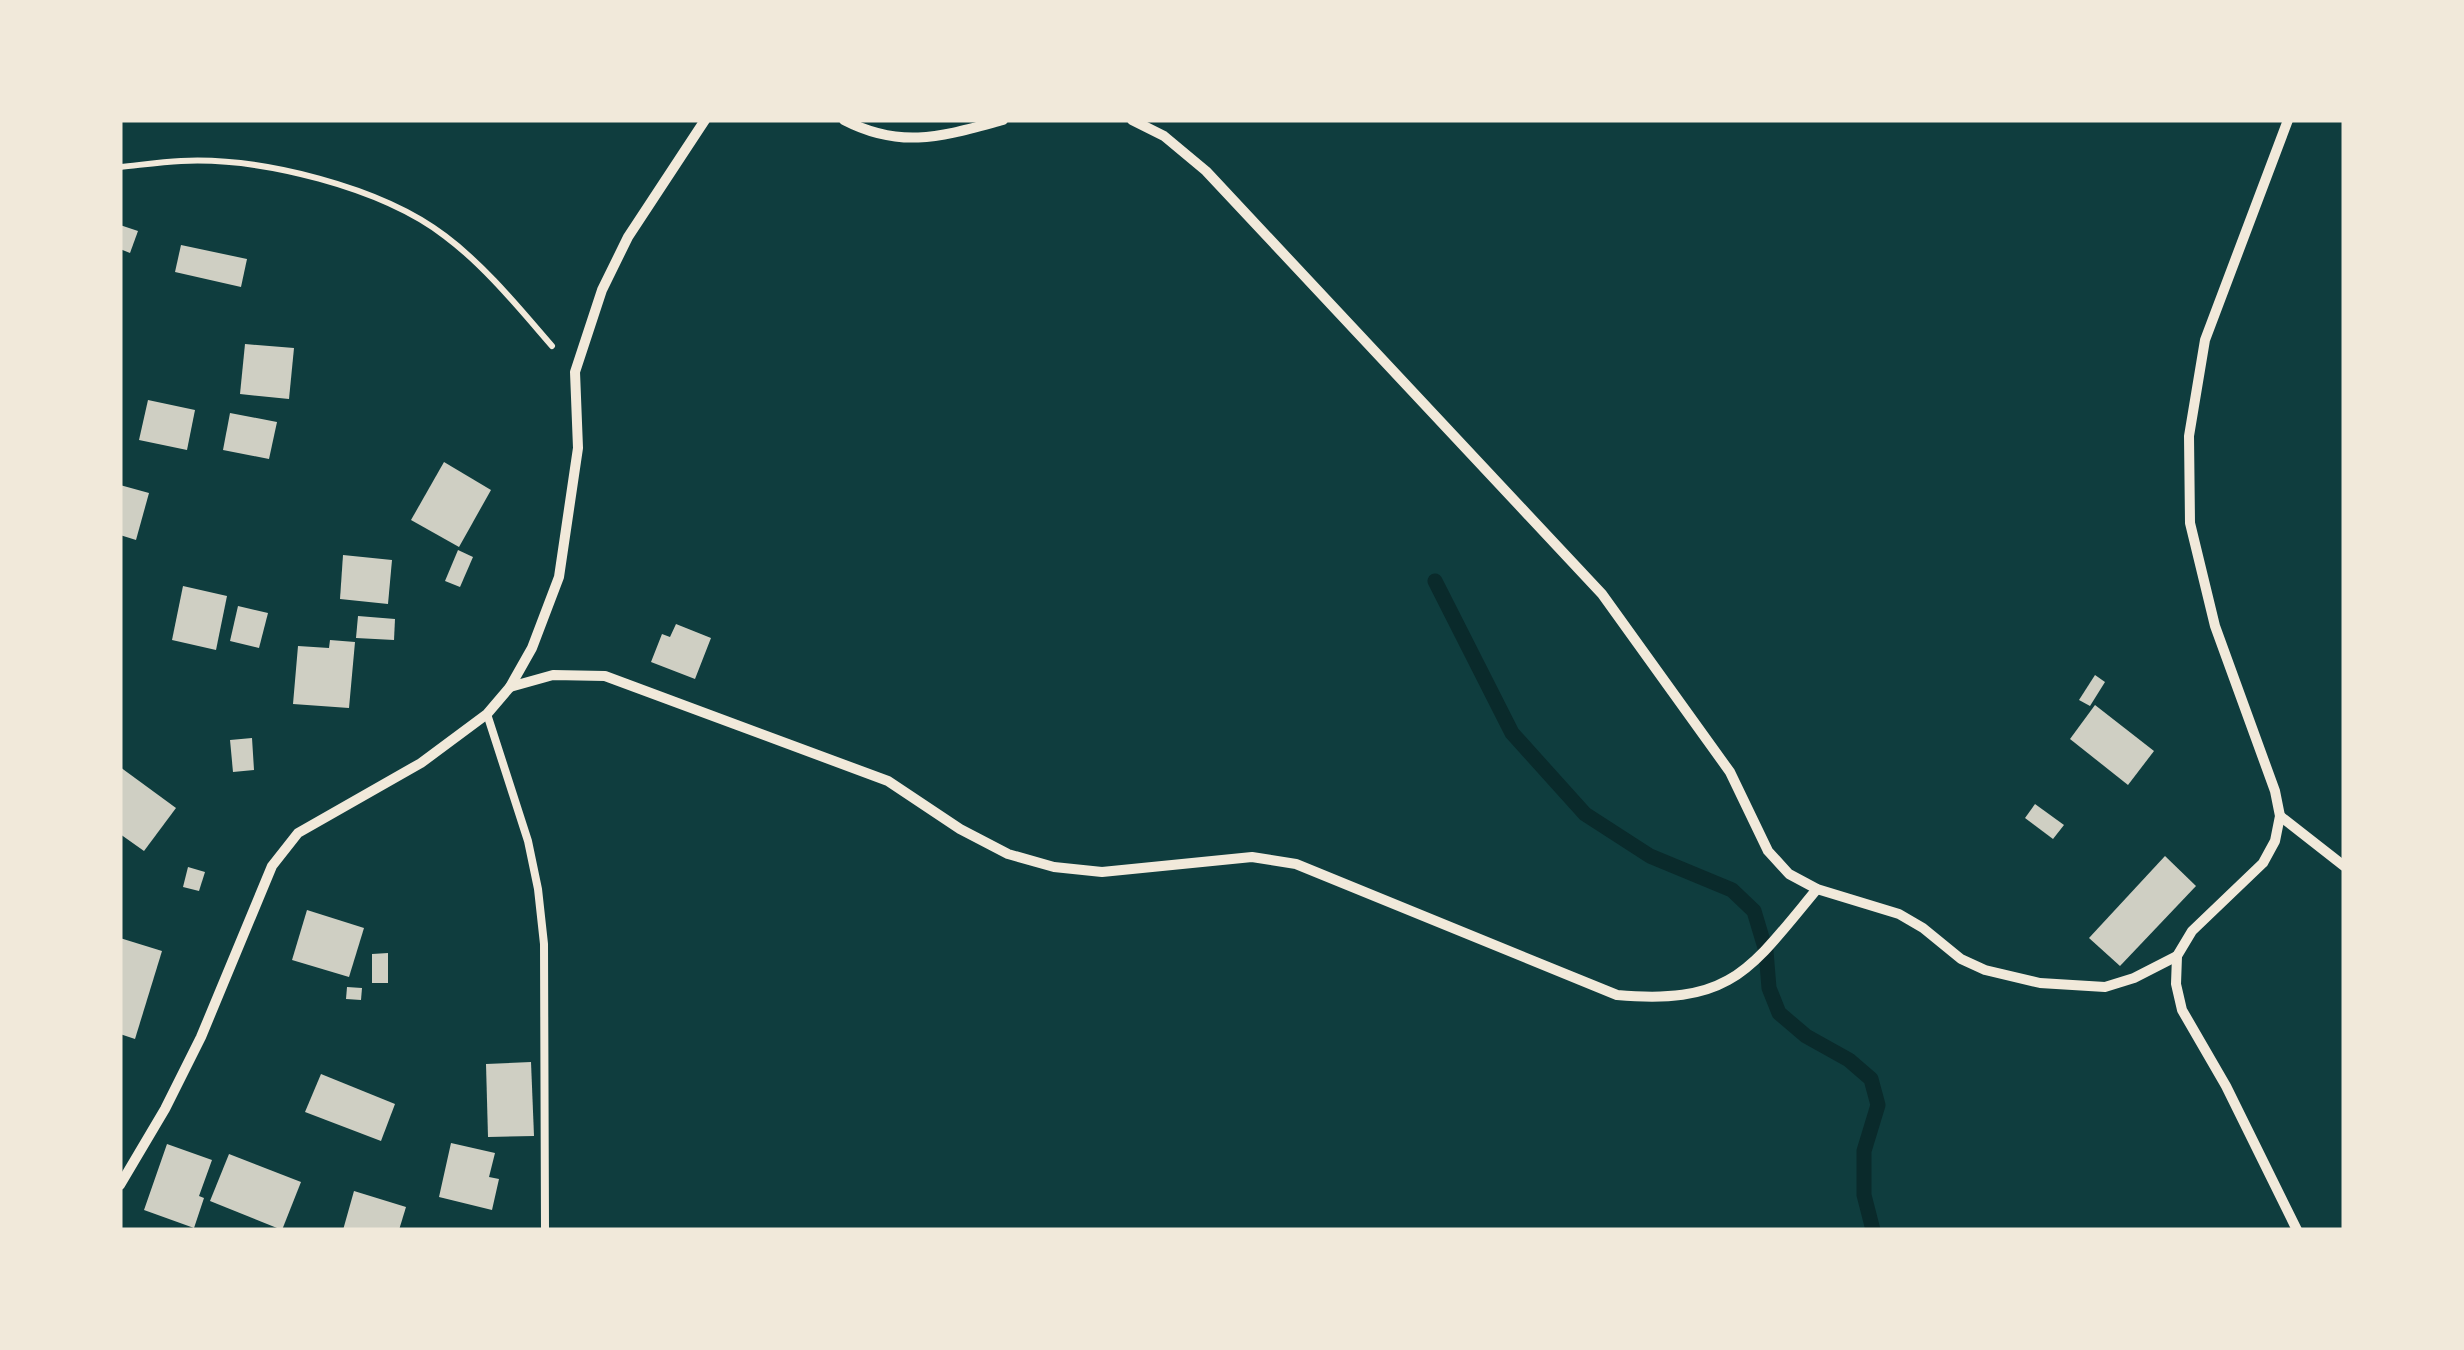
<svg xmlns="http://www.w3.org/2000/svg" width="2464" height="1350" viewBox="0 0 2464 1350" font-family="'Space Grotesk',sans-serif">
<rect width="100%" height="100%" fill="#0f3d3e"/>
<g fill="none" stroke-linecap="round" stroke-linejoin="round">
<path stroke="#0a2a2b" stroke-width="15" d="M 1435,581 L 1512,733 L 1585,814 L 1650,856 L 1732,890 L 1754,911 L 1766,951 L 1769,988 L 1779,1013 L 1806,1036 L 1849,1060 L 1871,1079 L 1878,1105 L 1864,1151 L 1864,1195 L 1873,1230"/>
</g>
<g fill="#cfcfc3">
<path d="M 120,225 L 138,231 L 130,253 L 120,249 Z"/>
<path d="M 181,245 L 247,259 L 241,287 L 175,272 Z"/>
<path d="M 245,344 L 294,348 L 289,399 L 240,394 Z"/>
<path d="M 148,400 L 195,410 L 187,450 L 139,440 Z"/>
<path d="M 230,413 L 277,422 L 269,459 L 223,450 Z"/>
<path d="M 444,462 L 491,490 L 459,547 L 411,520 Z"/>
<path d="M 120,485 L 149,493 L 136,540 L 120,535 Z"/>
<path d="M 458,550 L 473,557 L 460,587 L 445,581 Z"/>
<path d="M 343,555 L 392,560 L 388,604 L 340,599 Z"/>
<path d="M 183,586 L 227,596 L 216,650 L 172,640 Z"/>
<path d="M 238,606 L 268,613 L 259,648 L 230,641 Z"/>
<path d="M 358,616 L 395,619 L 394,640 L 356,638 Z"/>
<path d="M 676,624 L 711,638 L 695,679 L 651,662 L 662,634 L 670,637 Z"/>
<path d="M 330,640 L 355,642 L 349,708 L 293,704 L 298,646 L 329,648 Z"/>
<path d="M 2095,675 L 2105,682 L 2090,706 L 2079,700 Z"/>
<path d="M 2095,705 L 2154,751 L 2128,785 L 2070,739 Z"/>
<path d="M 252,738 L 254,770 L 233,772 L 230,740 Z"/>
<path d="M 120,767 L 176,808 L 144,851 L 120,834 Z"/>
<path d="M 2035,804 L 2064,825 L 2053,839 L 2025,818 Z"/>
<path d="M 2165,856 L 2196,886 L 2120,966 L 2089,938 Z"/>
<path d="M 188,867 L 205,872 L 199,891 L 183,887 Z"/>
<path d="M 307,910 L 364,928 L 349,977 L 292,960 Z"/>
<path d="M 120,938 L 162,951 L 135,1039 L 120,1034 Z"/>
<path d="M 388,953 L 388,983 L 372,983 L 372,954 Z"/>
<path d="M 347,987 L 362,988 L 361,1000 L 346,999 Z"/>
<path d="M 531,1062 L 534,1136 L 488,1137 L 486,1064 Z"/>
<path d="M 321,1074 L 395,1104 L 381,1141 L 305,1112 Z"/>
<path d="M 451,1143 L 495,1153 L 489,1177 L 499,1179 L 492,1210 L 439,1197 Z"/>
<path d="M 167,1144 L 212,1160 L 199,1196 L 204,1198 L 194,1228 L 144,1210 Z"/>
<path d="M 229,1154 L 301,1182 L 282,1230 L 210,1201 Z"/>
<path d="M 354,1191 L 406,1207 L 399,1230 L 343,1230 Z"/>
</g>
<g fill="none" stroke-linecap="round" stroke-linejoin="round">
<path stroke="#f1e9da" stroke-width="6" d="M 120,167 C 140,165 161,162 181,161 C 261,157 381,187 445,236 C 485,266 519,308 552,346"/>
<path stroke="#f1e9da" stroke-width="8" d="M 487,714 L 528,841 L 538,889 L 544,944 L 545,1230"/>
<g stroke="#f1e9da" stroke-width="10">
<path d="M 844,120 C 902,150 943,136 1003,120"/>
<path d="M 1132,120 L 1164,136 L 1206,171 L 1602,594 L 1730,772 L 1768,851 L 1789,874 L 1817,889 L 1899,914 L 1923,928 L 1961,959 L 1985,970 L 2040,983 L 2105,987 L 2134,978 L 2177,956"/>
<path d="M 2288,120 L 2205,340 L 2189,436 L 2190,523 L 2215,626 L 2275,791 L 2280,816 L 2275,841 L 2263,863 L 2192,931 L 2177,956 L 2176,984 L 2182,1010 L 2226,1086 L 2297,1230"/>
<path d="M 510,687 L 553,675 L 605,676 L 888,781 L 960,829 L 1008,854 L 1054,867 L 1102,872 L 1252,857 L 1296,864 L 1617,995 C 1731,1005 1749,971 1817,889"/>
<path d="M 2280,816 L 2344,866"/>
<path d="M 120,1185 L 165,1109 L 201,1037 L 272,866 L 298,833 L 421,763 L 487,714 L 510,687 L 532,648 L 559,577 L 578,448 L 575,372 L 602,290 L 628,237 L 705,120"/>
</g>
</g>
<rect width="2464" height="1350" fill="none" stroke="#f1e9da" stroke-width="245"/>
</svg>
